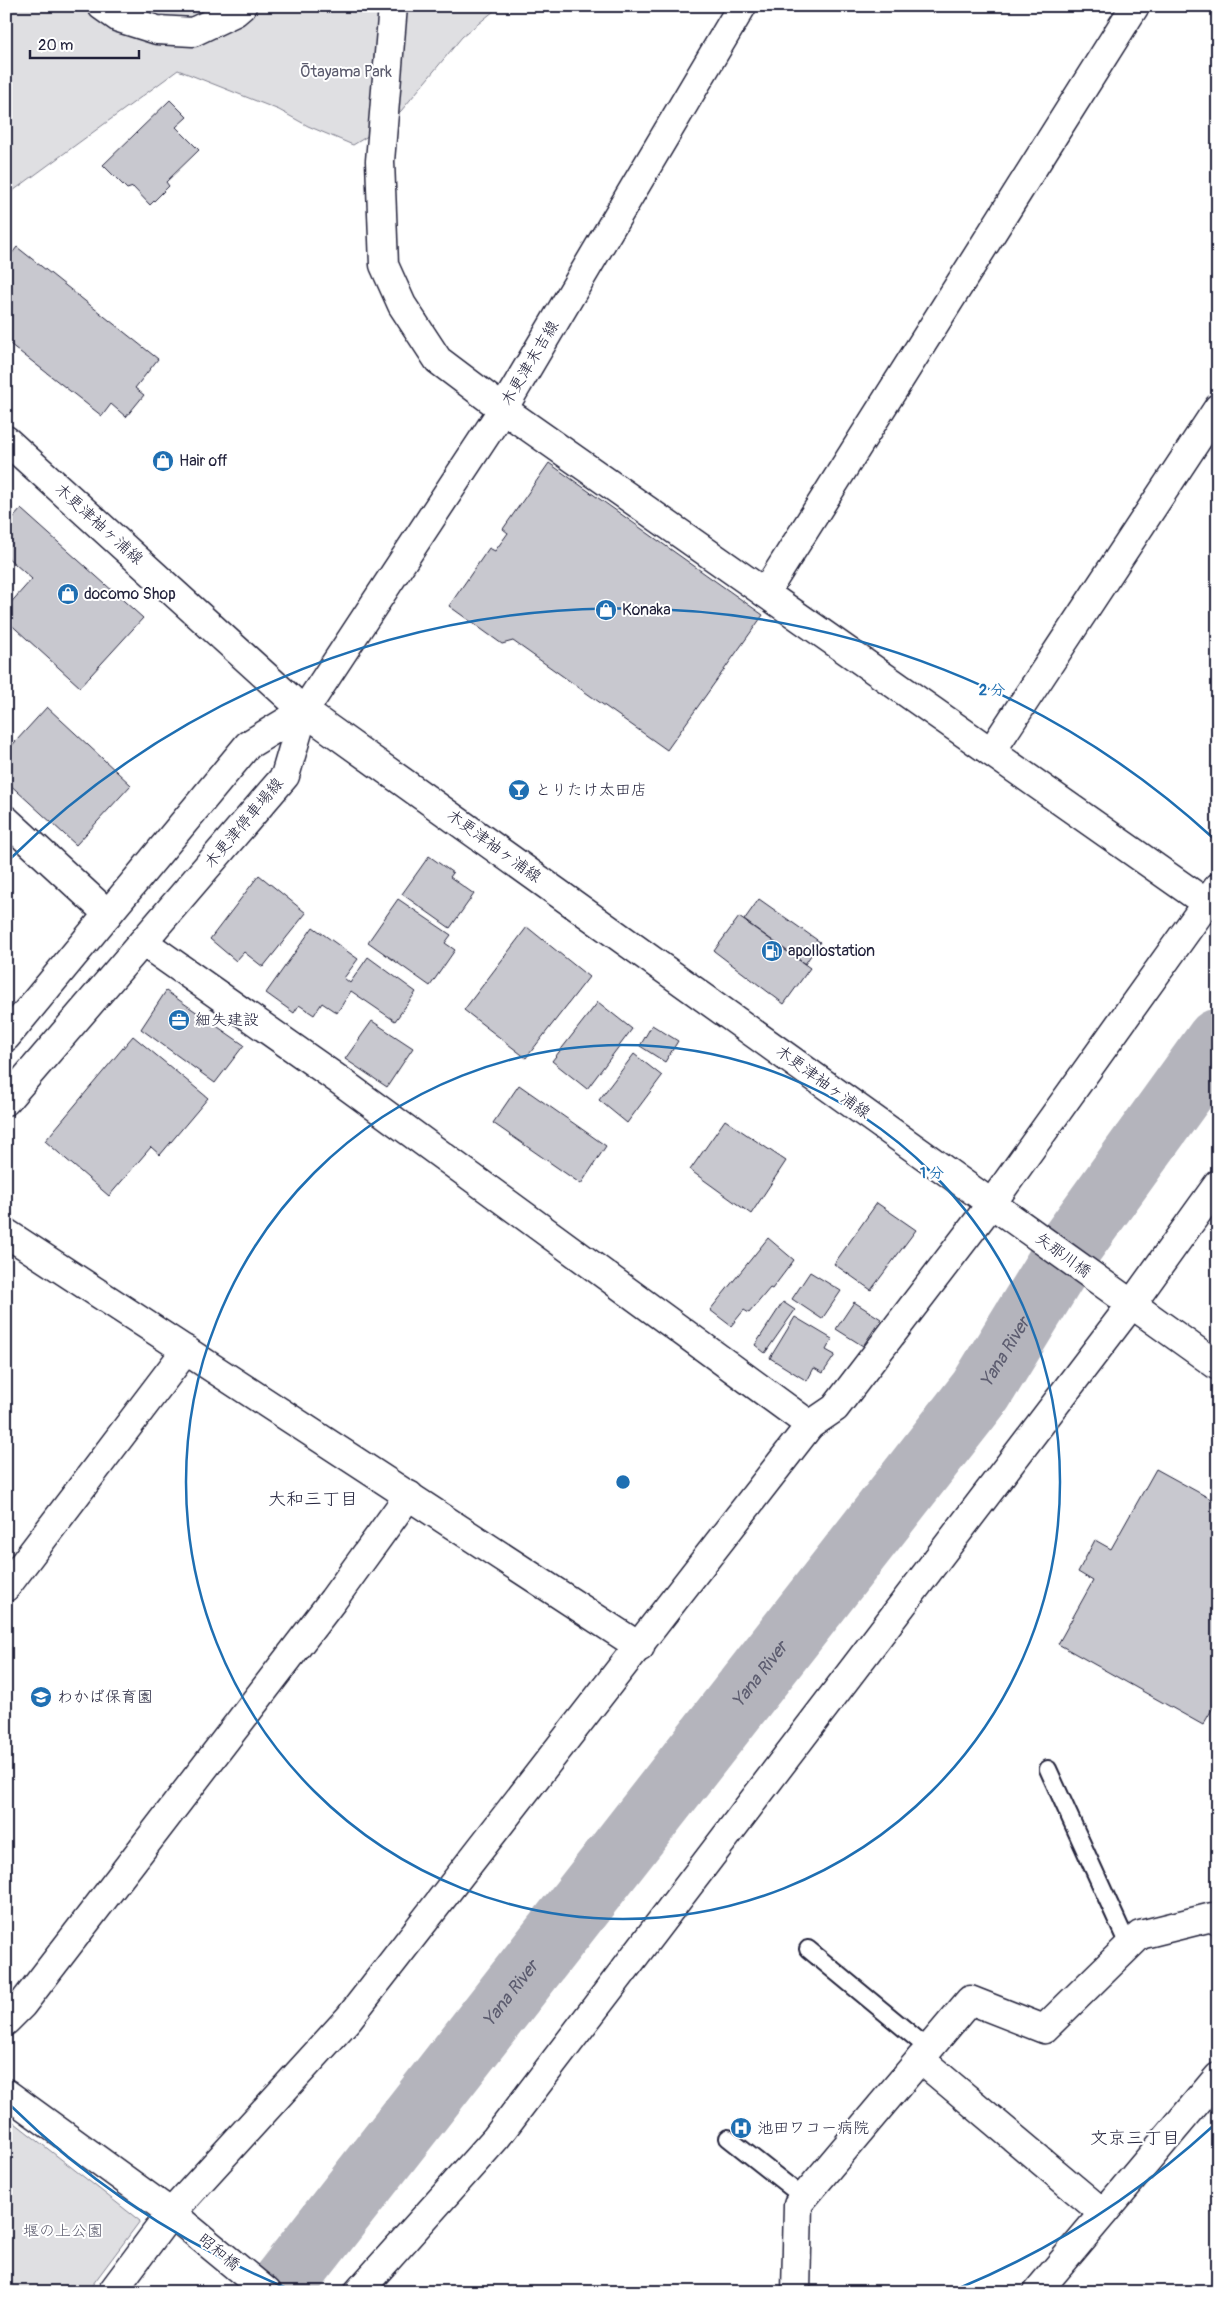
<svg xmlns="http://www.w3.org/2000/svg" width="1224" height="2298" viewBox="0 0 1224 2298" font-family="Pangolin,'Klee One',sans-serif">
<rect width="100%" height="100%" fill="#fff"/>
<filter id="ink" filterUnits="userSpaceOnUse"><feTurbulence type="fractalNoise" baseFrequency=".02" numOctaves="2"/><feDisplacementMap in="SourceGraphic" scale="10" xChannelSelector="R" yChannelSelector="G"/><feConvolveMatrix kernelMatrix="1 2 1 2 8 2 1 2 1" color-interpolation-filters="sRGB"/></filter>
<g filter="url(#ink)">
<g fill="#dfdfe2" stroke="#80808e">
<path d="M 6,6 L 500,6 L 462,37 L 401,111 L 376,131 L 353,145 L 308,126 L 279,110 L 178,70 L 6,196 Z"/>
<path d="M 6,2116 L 140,2221 L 87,2292 L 6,2292 Z"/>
</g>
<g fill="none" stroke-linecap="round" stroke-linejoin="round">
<path stroke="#b4b4bc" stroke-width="65" id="s1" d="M 277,2292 L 981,1391 L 1068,1249 L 1218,1041"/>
</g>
<g fill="#c8c8cf" stroke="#22223b">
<path d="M 170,100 L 187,117 L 176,127 L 199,150 L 166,182 L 169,186 L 150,205 L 133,187 L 127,189 L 103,165 Z"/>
<path d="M 17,247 L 158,359 L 135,388 L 144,395 L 126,417 L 111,404 L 102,416 L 6,341 L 6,261 Z"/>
<path d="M 549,463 L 763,615 L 667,750 L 513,641 L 502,644 L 449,606 L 489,548 L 495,551 L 508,533 L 503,529 Z"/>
<path d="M 21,509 L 143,618 L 80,687 L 6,620 L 6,608 L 32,579 L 6,556 L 6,526 Z"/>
<path d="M 47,707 L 131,785 L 76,845 L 6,781 L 6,752 Z"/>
<path d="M 429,856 L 453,873 L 450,877 L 474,894 L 450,928 L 402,894 Z"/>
<path d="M 259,875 L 306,913 L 263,967 L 244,952 L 236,961 L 210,939 Z"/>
<path d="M 398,899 L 451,935 L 445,943 L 455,950 L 430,986 L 368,942 Z"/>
<path d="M 759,899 L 820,942 L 805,964 L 744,920 Z"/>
<path d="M 739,917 L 810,968 L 784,1004 L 714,951 Z"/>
<path d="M 313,927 L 358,959 L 344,978 L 350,983 L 368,957 L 416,992 L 395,1021 L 351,991 L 337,1013 L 322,1003 L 314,1015 L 299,1005 L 294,1013 L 266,993 Z"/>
<path d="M 527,927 L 589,977 L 526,1058 L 464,1010 Z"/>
<path d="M 166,991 L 244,1045 L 215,1083 L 141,1029 Z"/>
<path d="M 598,1002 L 632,1029 L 587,1089 L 552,1061 Z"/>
<path d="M 372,1021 L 413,1048 L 387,1087 L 345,1059 Z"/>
<path d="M 652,1025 L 678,1041 L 665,1062 L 640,1046 Z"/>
<path d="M 133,1036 L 208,1098 L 160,1155 L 151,1147 L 109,1196 L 45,1141 Z"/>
<path d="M 634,1054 L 662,1076 L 627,1123 L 599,1100 Z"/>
<path d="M 519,1085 L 606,1146 L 581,1184 L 493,1123 Z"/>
<path d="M 725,1120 L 786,1161 L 751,1214 L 690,1170 Z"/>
<path d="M 877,1203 L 916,1230 L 871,1290 L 834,1264 Z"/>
<path d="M 768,1238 L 794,1260 L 772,1289 L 770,1288 L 749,1313 L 744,1310 L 731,1326 L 710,1310 Z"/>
<path d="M 810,1272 L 841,1291 L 822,1319 L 792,1299 Z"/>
<path d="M 783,1302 L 795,1310 L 765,1353 L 755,1345 Z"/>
<path d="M 854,1302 L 881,1319 L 863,1346 L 836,1329 Z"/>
<path d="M 795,1317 L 832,1339 L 826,1350 L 835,1355 L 823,1373 L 814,1368 L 807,1381 L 770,1358 Z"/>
<path d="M 1156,1469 L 1218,1503 L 1218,1699 L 1203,1725 L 1058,1644 L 1093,1581 L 1078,1572 L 1095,1540 L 1111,1549 Z"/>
</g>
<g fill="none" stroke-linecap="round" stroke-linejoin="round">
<g stroke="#22223b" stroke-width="20">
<g id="service">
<path d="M 1048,1769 L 1129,1947"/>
<path d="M 808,1949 L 929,2049"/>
<path d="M 728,2138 L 803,2197"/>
</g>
</g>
<g stroke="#22223b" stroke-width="31">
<g id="minor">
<path d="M 102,6 L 119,18 L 157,30 L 193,32 L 235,12 L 242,6"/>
<path d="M 393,6 L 380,161 L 384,265 L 402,305 L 438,360 L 503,409 L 1206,903"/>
<path d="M 765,593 L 1135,6"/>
<path d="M 991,752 L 1218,408"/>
<path d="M 6,820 L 108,914"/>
<path d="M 143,942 L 339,1080 L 810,1425"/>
<path d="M 6,1233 L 640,1647"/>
<path d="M 6,1587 L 186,1350"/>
<path d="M 6,2021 L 22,2005 L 333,1600 L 409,1495"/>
<path d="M 920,2059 L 1103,2213"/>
<path d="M 112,2292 L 171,2213 L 349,2018 L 810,1425 L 835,1408 L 992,1203 L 1218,887"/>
<path d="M 358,2292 L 496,2138 L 1131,1305 L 1218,1184"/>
<path d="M 796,2292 L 798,2204 L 970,2000 L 1044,2029 L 1140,1935 L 1212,1917 L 1218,1921"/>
<path d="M 1037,2292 L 1218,2077"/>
</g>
</g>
<g stroke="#22223b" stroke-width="31">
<path id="tertiary" d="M 6,2093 L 171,2213 L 267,2292"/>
</g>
<g stroke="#22223b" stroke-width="31">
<g id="secondary">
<path d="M 6,440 L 304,711 L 1218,1366"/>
<path d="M 6,1037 L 248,745 L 304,711"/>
<path d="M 6,1101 L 285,776 L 304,711"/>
</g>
</g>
<g stroke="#22223b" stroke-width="31">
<path id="primary" d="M 304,711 L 503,409 L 742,6"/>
</g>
<use href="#service" stroke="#fff" stroke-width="16"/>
<use href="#minor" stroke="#fff" stroke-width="28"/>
<use href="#tertiary" stroke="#fff" stroke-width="28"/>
<use href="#secondary" stroke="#fff" stroke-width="28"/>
<use href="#primary" stroke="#fff" stroke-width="28"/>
</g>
</g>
<g fill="none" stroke="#1f6fb2" stroke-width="2.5">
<circle cx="623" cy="1482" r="437"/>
<path d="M1213 2126A874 874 0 0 1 957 2289M289 2289A874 874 0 0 1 10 2105M10 859A874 874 0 0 1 1213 838"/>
</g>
<defs>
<g id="shop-disc" transform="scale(1.125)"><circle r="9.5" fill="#1f6fb2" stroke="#fff"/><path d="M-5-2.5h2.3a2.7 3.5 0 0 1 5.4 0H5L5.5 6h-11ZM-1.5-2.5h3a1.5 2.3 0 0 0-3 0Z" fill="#fff"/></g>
<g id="bar-disc" transform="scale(1.125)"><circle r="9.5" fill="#1f6fb2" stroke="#fff"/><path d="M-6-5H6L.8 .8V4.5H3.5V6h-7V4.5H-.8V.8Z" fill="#fff"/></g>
<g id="fuel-disc" transform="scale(1.125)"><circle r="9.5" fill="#1f6fb2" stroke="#fff"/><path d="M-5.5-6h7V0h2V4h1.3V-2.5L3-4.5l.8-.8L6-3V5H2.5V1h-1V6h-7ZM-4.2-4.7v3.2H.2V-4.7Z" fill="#fff"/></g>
<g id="office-disc" transform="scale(1.125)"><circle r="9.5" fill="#1f6fb2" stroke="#fff"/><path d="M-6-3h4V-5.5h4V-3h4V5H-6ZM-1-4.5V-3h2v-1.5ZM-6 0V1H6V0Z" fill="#fff"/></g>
<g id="school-disc" transform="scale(1.125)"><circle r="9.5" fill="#1f6fb2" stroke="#fff"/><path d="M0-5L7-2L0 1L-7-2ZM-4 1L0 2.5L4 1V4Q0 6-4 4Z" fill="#fff"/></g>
<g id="hospital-disc" transform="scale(1.125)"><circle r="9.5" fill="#1f6fb2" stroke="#fff"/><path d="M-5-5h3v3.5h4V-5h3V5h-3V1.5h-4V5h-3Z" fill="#fff"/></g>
</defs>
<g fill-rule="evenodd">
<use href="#shop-disc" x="163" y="461"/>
<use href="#shop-disc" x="68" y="594"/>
<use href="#shop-disc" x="606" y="610"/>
<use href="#bar-disc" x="519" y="790"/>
<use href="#fuel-disc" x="772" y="951"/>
<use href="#office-disc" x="179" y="1020"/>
<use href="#school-disc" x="41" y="1697"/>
<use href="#hospital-disc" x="741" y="2128"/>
</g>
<g text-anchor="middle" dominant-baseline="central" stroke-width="4" stroke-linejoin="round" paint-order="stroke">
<g font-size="16" fill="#5b5b6d" stroke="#fff">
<text x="346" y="72">Ōtayama Park</text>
<text x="63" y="2231">堰の上公園</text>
</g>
<g font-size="16" fill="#22223b" stroke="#fff">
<text transform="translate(530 363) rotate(-59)">木更津末吉線</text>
<text transform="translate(99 524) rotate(42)">木更津袖ヶ浦線</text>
<text transform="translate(244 823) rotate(-50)">木更津停車場線</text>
<text transform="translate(494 846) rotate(36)">木更津袖ヶ浦線</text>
<text transform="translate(823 1082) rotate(36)">木更津袖ヶ浦線</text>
<text transform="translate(1063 1255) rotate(36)">矢那川橋</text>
<text transform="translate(219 2252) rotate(39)">昭和橋</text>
</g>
<g font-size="16" fill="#22223b" stroke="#fff" text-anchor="start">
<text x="179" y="461">Hair off</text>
<text x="84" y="594">docomo Shop</text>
<text x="622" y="610">Konaka</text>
<text x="535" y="790">とりたけ太田店</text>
<text x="788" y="951">apollostation</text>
<text x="195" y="1020">細失建設</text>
<text x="57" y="1697">わかば保育園</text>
<text x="757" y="2128">池田ワコー病院</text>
</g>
<g font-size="18" font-style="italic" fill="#5c5c6f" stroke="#fff">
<text stroke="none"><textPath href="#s1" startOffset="1189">Yana River</textPath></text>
<text stroke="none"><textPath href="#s1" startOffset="784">Yana River</textPath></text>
<text stroke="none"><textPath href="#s1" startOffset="379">Yana River</textPath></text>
</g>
<g font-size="18" fill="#22223b" stroke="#fff">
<text x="313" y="1499">大和三丁目</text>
<text x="1135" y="2138">文京三丁目</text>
</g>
</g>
<circle cx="623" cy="1482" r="8" fill="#1f6fb2" stroke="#fff" stroke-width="2.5"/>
<g font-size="15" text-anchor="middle" font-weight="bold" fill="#1f6fb2" stroke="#fff" stroke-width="4" stroke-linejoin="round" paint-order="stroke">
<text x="992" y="695">2 分</text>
<text x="932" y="1178">1 分</text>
</g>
<rect width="1224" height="2298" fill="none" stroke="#fff" stroke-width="25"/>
<rect x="12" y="12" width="1199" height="2273" fill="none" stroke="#22223b" stroke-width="2" filter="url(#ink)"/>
<path d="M30 50v8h109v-8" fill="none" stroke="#22223b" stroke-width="2.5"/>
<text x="38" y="50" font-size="15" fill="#22223b" stroke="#ffffff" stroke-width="4" paint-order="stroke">20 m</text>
</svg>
